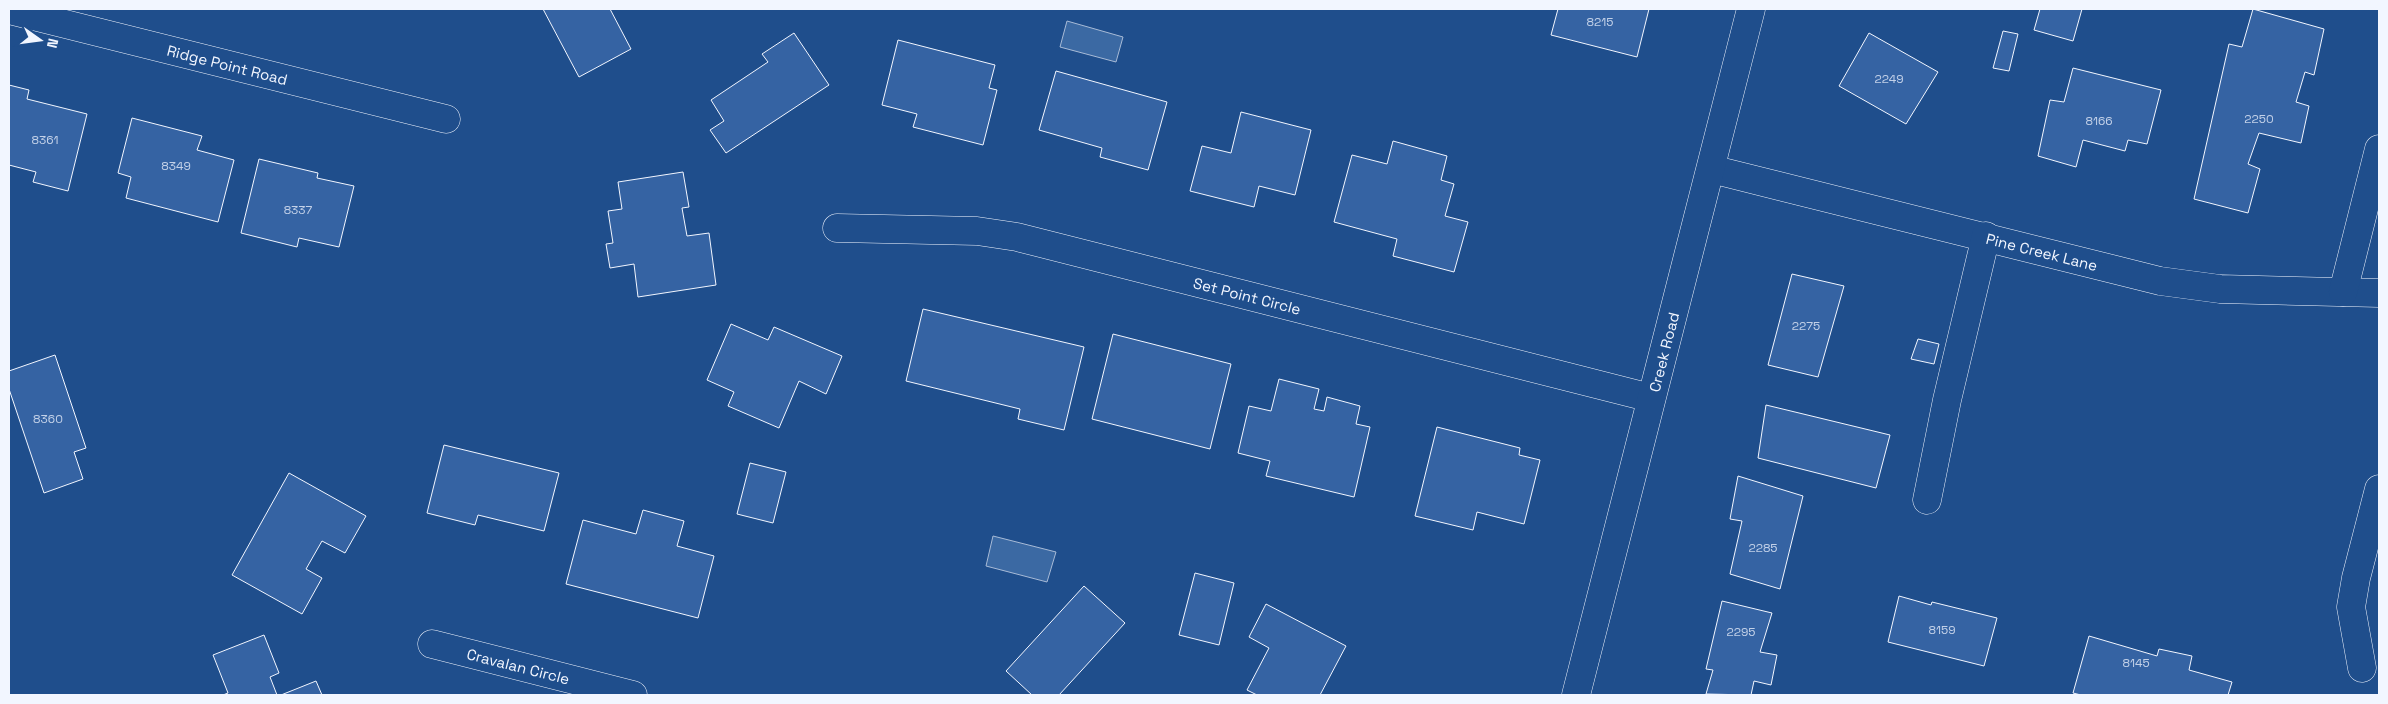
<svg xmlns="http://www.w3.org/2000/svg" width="2388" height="704" viewBox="0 0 2388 704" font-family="'Space Grotesk',sans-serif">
<rect width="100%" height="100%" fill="#1f4e8c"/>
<g fill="#3b69a3" stroke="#a8bbd7">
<path d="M 1067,21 L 1123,37 L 1116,62 L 1060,47 Z"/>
<path d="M 993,536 L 1056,552 L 1047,582 L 986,566 Z"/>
</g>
<g fill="#3563a3" stroke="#f2f6ff">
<path d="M 543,9 L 610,9 L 631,49 L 579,77 Z"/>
<path d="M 1558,9 L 1649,9 L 1637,57 L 1551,35 Z"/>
<path d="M 2040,9 L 2082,9 L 2073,41 L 2034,30 Z"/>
<path d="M 2253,9 L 2324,29 L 2314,75 L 2305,72 L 2296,102 L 2309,106 L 2301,143 L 2259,133 L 2248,164 L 2260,169 L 2248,213 L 2194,199 L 2229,44 L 2242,47 Z"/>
<path d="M 2003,31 L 2018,34 L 2009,71 L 1993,68 Z"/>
<path d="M 794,33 L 829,85 L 726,153 L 710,130 L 724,121 L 711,100 L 768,62 L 762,54 Z"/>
<path d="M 1869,33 L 1938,72 L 1906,124 L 1839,86 Z"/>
<path d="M 898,40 L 995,65 L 989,88 L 997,90 L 983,145 L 913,127 L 917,114 L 882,105 Z"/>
<path d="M 2073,68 L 2161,90 L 2147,144 L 2128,140 L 2125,151 L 2083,140 L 2076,167 L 2038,156 L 2050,100 L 2064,102 Z"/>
<path d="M 1056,71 L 1167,102 L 1148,170 L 1100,157 L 1102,148 L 1039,130 Z"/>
<path d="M 9,85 L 29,90 L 27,99 L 87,114 L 68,191 L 33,182 L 36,172 L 9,165 Z"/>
<path d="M 1241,112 L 1311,130 L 1295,195 L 1259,186 L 1254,207 L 1190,191 L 1202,146 L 1231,153 Z"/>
<path d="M 132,118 L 202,136 L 197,150 L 234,160 L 218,222 L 126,198 L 131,177 L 118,173 Z"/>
<path d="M 1393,141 L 1447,156 L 1441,180 L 1454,184 L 1445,216 L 1468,222 L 1454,272 L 1393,256 L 1397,239 L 1334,222 L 1352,155 L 1387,164 Z"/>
<path d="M 259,159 L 318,173 L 317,178 L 354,186 L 339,247 L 299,238 L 297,247 L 241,233 Z"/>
<path d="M 683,172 L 689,207 L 682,208 L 687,236 L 709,233 L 716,285 L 638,297 L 634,264 L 610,268 L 606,244 L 613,243 L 608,211 L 622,209 L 618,182 Z"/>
<path d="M 1792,274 L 1844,286 L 1818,377 L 1768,365 Z"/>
<path d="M 923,309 L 1084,347 L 1064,430 L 1018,419 L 1020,409 L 906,381 Z"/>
<path d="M 731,324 L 768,340 L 774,327 L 842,356 L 826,394 L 799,381 L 779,428 L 728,406 L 734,392 L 707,380 Z"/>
<path d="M 1113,334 L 1231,364 L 1210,449 L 1092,419 Z"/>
<path d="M 1918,339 L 1939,344 L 1934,364 L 1911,359 Z"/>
<path d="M 55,355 L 86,448 L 74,452 L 83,479 L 44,493 L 9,389 L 9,371 Z"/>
<path d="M 1279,379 L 1319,389 L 1314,409 L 1324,411 L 1327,397 L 1360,406 L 1356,424 L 1370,427 L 1354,497 L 1266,476 L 1270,461 L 1238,453 L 1249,406 L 1271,411 Z"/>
<path d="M 1766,405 L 1890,435 L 1876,488 L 1758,458 Z"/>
<path d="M 1437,427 L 1520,448 L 1519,455 L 1540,460 L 1524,524 L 1477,512 L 1473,530 L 1415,516 Z"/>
<path d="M 444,445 L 559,473 L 544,531 L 478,515 L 475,525 L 427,513 Z"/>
<path d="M 750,463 L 786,472 L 773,523 L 737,514 Z"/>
<path d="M 289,473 L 366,516 L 345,553 L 322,541 L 306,569 L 322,578 L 302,614 L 232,575 Z"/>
<path d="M 1738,476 L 1803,496 L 1780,589 L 1730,574 L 1742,521 L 1730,519 Z"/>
<path d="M 643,510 L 684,521 L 677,546 L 714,556 L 698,618 L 566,584 L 583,520 L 636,534 Z"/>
<path d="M 1195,573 L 1234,583 L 1219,645 L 1179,635 Z"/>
<path d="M 1084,586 L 1125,623 L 1059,695 L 1032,695 L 1006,671 Z"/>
<path d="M 1899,596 L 1931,605 L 1932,602 L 1997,618 L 1984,666 L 1888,642 Z"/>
<path d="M 1722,601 L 1772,613 L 1760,652 L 1777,655 L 1771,685 L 1754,681 L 1751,695 L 1706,694 L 1713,670 L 1706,669 Z"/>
<path d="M 1266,604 L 1346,646 L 1320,695 L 1257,695 L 1247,690 L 1269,648 L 1249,637 Z"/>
<path d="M 264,635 L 279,673 L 270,677 L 277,695 L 223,695 L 228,693 L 213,655 Z"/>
<path d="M 2089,636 L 2157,656 L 2159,649 L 2192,656 L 2189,670 L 2232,682 L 2228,695 L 2081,695 L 2073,693 Z"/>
<path d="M 316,681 L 322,695 L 281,695 Z"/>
</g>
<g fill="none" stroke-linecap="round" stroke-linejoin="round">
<g stroke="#f2f6ff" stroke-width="29">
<g id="minor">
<path id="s1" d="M 9,10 L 446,119"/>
<path id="s2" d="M 1711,169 L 2160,281 L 2220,289 L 2379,293"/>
<path id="s3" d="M 837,228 L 977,231 L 1017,237 L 1651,398"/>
<path d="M 2343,292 L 2379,149"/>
<path d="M 1927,500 L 1947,400 L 1986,236"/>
<path id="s4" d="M 432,644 L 633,695"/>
<path d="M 2362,668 L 2351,607 L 2356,578 L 2379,489"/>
<path id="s5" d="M 1576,695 L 1751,9"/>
</g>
</g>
<use href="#minor" stroke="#1f4e8c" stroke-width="28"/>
</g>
<g text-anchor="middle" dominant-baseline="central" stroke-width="4" stroke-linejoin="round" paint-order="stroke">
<g font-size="12" fill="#c3d1e8">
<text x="1600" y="22">8215</text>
<text x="1889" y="79">2249</text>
<text x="2259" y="119">2250</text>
<text x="2099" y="121">8166</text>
<text x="45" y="140">8361</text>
<text x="176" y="166">8349</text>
<text x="298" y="210">8337</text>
<text x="1806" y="326">2275</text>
<text x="48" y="419">8360</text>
<text x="1763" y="548">2285</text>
<text x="1942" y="630">8159</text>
<text x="1741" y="632">2295</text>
<text x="2136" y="663">8145</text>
</g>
<g font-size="15" fill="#f2f6ff" stroke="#1f4e8c">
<text stroke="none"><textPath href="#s1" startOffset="225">Ridge Point Road</textPath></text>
<text stroke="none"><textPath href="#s2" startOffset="341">Pine Creek Lane</textPath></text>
<text stroke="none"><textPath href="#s3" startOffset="418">Set Point Circle</textPath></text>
<text stroke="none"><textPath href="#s5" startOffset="354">Creek Road</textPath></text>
<text stroke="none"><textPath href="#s4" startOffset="89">Cravalan Circle</textPath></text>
</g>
</g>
<rect width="2388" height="704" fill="none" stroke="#f2f6ff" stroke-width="20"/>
<g transform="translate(40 40) rotate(104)" stroke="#1f4e8c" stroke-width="4" paint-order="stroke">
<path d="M0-4L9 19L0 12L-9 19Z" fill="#f2f6ff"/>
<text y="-8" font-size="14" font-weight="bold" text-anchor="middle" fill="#f2f6ff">N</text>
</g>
</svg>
